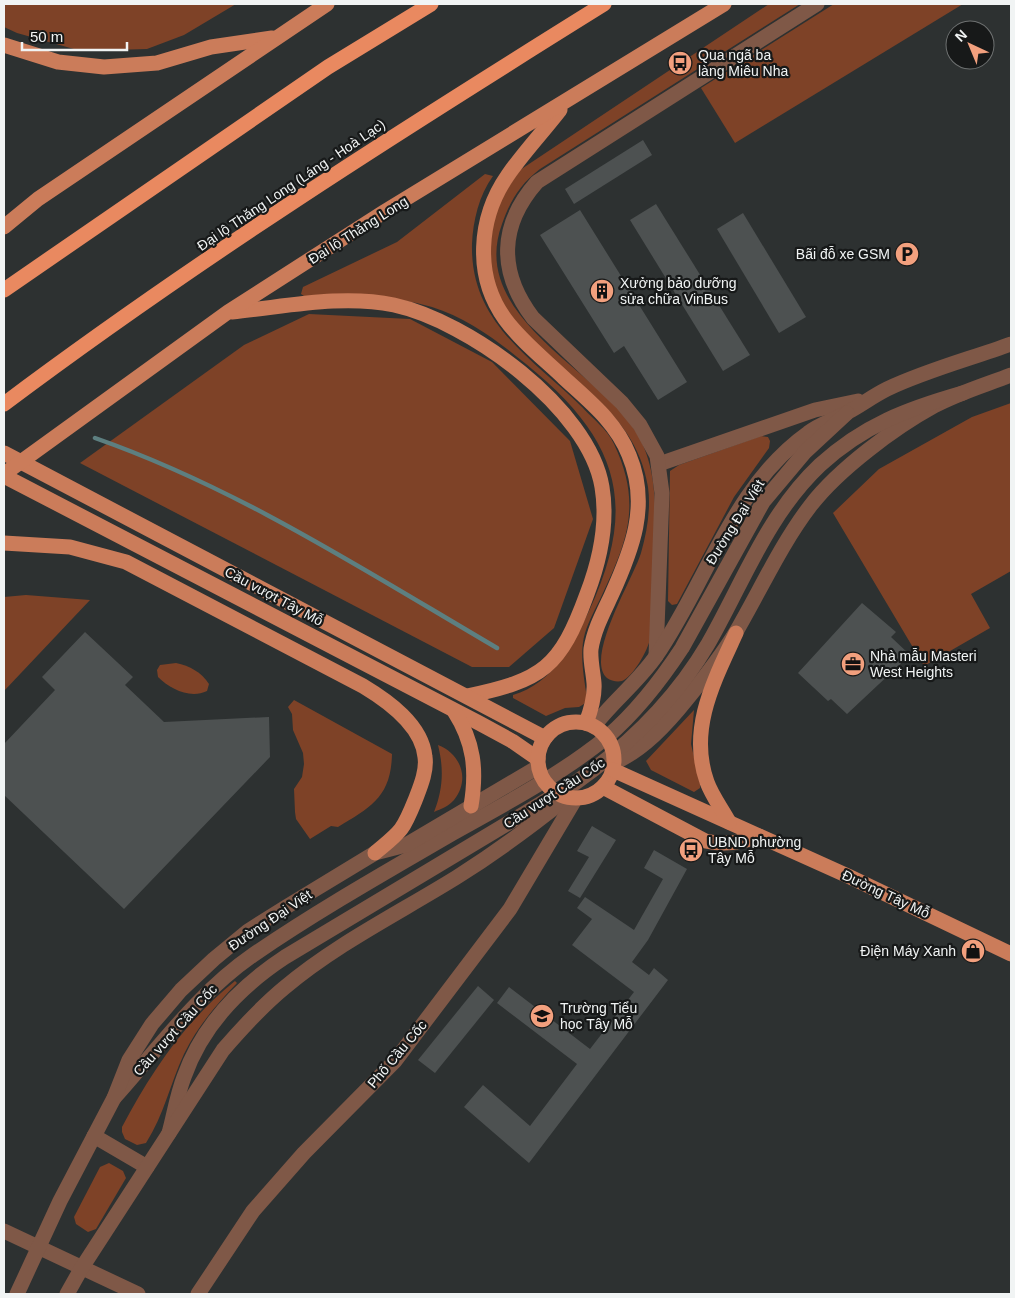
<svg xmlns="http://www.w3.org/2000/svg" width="1015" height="1298" viewBox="0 0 1015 1298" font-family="Helvetica,sans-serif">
<rect width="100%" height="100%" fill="#2d3131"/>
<g fill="#7e4227">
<path d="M 4,4 L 236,4 L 184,35 L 147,49 L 81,51 L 17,33 L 4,27 Z"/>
<path d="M 769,4 L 800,4 L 540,169 C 520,184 510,201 502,224 C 469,314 590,366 632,426 C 649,449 654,478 655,505 C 654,536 653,566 652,596 C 651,610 652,626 650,639 C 648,650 633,677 622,681 C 617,682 611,681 607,678 C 584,658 634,577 641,553 C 647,532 651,509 648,487 C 634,393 526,366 493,284 C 490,276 491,265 491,256 C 488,218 499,200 520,170 Z"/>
<path d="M 834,4 L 963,4 L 735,143 L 701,88 Z"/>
<path d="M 485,174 L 493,176 C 479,195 473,221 472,244 C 470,323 532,358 582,407 C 593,419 607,429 614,444 C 642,503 628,540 602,595 C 596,608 589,620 585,633 C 579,653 584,678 587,698 L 584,704 L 579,707 L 565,708 L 546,716 L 513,698 L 513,695 C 553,683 572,646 589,611 C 640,502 617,438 526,364 C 498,341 467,318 432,307 C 391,295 347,297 304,296 L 301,294 L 303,287 L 397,242 Z"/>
<path d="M 309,314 L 410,319 L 492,362 L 570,441 L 593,519 L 554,628 L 509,667 L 472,667 L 80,463 L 244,345 Z"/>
<path d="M 1011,403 L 1011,571 L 971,594 L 990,628 L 924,666 L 833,513 L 879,469 L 972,417 Z"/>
<path d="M 761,436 L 768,437 L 770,441 L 769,448 L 734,497 L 677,604 L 672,605 L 668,601 L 670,471 L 679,465 Z"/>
<path d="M 26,595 L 90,600 L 4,691 L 4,597 Z"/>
<path d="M 176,663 C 190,666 201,672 209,684 L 207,691 C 190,699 170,689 158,677 L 157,670 L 160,665 Z"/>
<path d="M 294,700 L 392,754 C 391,797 371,807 338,827 L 331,826 L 310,839 L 296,819 L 295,812 L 294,789 L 302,777 L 304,764 L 303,753 L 293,730 L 292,714 L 288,707 Z"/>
<path d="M 694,710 L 691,744 L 700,784 L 700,788 L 694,792 L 651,770 L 646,761 Z"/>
<path d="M 438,745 C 460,753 471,779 454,800 C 449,806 441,809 434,812 C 443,789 444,769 438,745 Z"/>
<path d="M 235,981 L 237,983 C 216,1005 197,1027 184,1054 C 170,1084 164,1115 146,1143 L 137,1145 L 125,1139 L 122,1132 L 122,1127 C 151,1072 186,1020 235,981 Z"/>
<path d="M 109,1163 L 123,1171 L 126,1178 L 96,1229 L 88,1232 L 76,1224 L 74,1217 L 100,1167 Z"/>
</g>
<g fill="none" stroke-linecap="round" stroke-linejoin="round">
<path stroke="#5d7f80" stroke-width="4.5" d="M 95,438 C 238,488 367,572 497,648"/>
</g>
<g fill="#4d5151">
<path d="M 643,140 L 652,155 L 574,204 L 565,189 Z"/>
<path d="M 656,204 L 750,355 L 723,371 L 630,220 Z"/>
<path d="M 580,210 L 687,382 L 658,400 L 624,346 L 614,353 L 540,235 Z"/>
<path d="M 743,213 L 806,317 L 779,333 L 717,229 Z"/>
<path d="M 862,603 L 896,632 L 891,637 L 910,655 L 847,714 L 831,699 L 828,701 L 798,673 Z"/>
<path d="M 85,632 L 133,677 L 125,685 L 164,722 L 269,717 L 270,757 L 124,909 L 4,795 L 4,744 L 55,690 L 42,677 Z"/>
<path d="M 592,826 L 616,840 L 580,898 L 568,891 L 589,857 L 577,851 Z"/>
<path d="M 654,850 L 687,869 L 648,940 L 632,962 L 649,975 L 654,968 L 668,980 L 529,1163 L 464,1107 L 483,1085 L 530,1126 L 577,1064 L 497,1003 L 509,987 L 590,1049 L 634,992 L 572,945 L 592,919 L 577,908 L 585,897 L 634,930 L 663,879 L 644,868 Z"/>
<path d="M 478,986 L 494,1000 L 435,1073 L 418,1060 Z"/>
</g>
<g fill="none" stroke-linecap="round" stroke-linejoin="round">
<g stroke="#7f5847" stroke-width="15">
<path d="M 659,464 L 815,410 L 858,401"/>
<path d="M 656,656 L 662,493 L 657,456 L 640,425 L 622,403 L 533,318 C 498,272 499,225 537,182 L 817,4"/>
<path d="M 594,726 C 613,701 638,682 656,656 C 707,582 733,486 808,433 C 821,423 835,420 848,412 C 861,405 873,396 887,389 C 927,370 970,359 1011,344"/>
<path d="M 614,763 C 644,749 667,724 687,699 C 705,677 722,655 736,632 C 761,589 781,544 811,505 C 839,469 894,428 934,406 C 958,393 985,385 1011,375"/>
<path d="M 114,1098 C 159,1048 198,993 253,955 C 317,911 386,872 453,833 C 505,804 560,775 607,737 C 636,712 661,680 682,648 L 763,502 L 805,452 L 847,413"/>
<path d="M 169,1133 C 174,1115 177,1095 184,1077 C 202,1026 241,986 285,957 L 575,783 C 628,746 675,700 708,644 C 743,583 767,515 820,465 C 864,425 907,409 963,393"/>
<path d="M 94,1136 L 147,1167"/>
<path d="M 4,1231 L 138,1294"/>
<path d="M 17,1294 L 60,1201 L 114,1098 L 129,1060 L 152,1024 L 181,990 L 214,959 L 248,931 L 286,907 L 375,853 L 406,845 L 538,767"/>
<path d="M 67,1294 L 81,1269 L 223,1050 C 242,1028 261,1007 284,988 C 336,944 399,913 457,877 C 495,853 532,826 568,797"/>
<path d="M 198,1294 L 253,1211 L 304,1153 L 395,1061 L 510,909 L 576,798"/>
</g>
<g stroke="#cb7c5a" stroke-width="15">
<path d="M 4,45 L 58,62 L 104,67 L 157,63 L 211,47 L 272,38"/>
<path d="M 560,110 C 543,132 524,152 508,175 C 478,218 474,276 505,319 C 521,341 544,359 564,378 C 589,401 616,422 629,455 C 650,505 632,550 611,596 C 603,613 594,630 591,649 C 590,660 593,671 594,683 C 595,697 591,710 586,723"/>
<path d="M 4,227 L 38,199 L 327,4"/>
<path d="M 232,312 C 285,307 341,294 394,305 C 468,321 589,408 602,487 C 608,523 600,560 587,594 C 560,668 543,680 467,696"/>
<path d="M 4,453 L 545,738"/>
<path d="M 4,474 L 228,312 L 384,212 L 724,4"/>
<path d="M 4,476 L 479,723 L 512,741 L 538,759"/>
<path d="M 4,543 L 70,547 L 126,562 L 363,686 C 388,701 422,725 425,757 C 427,770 421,785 416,798 C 412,808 407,821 401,829 C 394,838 384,845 375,853"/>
<path d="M 454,711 C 474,742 477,770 471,806"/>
<circle cx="576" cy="760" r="38"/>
<path d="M 613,770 L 848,876 L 1011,954"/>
<path d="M 603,787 L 705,841 C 725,845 740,843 759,836"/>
<path d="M 729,822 C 722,809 712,796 707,782 C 688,729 714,681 736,633"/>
</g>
<g stroke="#e98960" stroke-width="15">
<path d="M 4,290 L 328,67 L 431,4"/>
<path d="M 4,404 C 196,260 400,131 604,4"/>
</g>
</g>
<defs>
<g id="bus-disc" transform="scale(1.25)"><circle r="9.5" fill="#f2a07e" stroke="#171919"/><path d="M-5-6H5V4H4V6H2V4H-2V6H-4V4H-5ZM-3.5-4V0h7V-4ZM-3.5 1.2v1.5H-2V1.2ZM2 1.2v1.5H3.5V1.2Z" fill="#111"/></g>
<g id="parking-disc" transform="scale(1.25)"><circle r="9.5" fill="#f2a07e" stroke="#171919"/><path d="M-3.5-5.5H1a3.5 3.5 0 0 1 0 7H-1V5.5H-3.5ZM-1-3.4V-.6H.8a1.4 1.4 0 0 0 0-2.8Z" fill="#111"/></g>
<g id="building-disc" transform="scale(1.25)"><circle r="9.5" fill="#f2a07e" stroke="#171919"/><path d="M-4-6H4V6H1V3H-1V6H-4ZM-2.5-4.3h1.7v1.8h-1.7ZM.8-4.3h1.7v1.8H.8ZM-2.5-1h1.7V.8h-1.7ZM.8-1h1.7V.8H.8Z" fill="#111"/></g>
<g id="office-disc" transform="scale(1.25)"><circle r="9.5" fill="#f2a07e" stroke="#171919"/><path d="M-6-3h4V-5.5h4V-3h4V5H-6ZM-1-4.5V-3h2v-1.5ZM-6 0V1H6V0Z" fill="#111"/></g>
<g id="shop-disc" transform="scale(1.25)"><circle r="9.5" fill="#f2a07e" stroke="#171919"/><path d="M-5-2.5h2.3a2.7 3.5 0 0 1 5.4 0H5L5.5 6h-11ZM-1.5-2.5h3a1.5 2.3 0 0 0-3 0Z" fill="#111"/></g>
<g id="school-disc" transform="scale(1.25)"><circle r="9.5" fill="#f2a07e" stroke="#171919"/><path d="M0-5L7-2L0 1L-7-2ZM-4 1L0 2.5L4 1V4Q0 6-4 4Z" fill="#111"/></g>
</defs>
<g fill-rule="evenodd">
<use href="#bus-disc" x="680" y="63"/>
<use href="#parking-disc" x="907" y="254"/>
<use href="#building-disc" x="602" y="291"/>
<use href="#office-disc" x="853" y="664"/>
<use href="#bus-disc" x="691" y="850"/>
<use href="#shop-disc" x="973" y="951"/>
<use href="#school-disc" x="542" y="1016"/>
</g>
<g text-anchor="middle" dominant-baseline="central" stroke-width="4.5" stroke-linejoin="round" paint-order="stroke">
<g font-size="14" fill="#f1f4f4" stroke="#171919" text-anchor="start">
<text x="698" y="55">Qua ngã ba<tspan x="698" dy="16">làng Miêu Nha</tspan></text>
<text x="890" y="254" text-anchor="end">Bãi đỗ xe GSM</text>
<text x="620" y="283">Xưởng bảo dưỡng<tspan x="620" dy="16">sửa chữa VinBus</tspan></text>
<text x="870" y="656">Nhà mẫu Masteri<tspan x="870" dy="16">West Heights</tspan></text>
<text x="708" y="842">UBND phường<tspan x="708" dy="16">Tây Mỗ</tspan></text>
<text x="956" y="951" text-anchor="end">Điện Máy Xanh</text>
<text x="560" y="1008">Trường Tiểu<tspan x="560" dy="16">học Tây Mỗ</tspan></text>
</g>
<g font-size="14" fill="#f1f4f4" stroke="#171919">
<text transform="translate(291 185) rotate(-34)">Đại lộ Thăng Long (Láng - Hoà Lạc)</text>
<text transform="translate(358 230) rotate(-32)">Đại lộ Thăng Long</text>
<text transform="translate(735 522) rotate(-58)">Đường Đại Việt</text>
<text transform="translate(274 596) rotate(28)">Cầu vượt Tây Mỗ</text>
<text transform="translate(554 793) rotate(-33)">Cầu vượt Cầu Cốc</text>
<text transform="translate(886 894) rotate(25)">Đường Tây Mỗ</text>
<text transform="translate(270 920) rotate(-34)">Đường Đại Việt</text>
<text transform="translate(175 1030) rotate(-48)">Cầu vượt Cầu Cốc</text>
<text transform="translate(397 1054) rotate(-50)">Phố Cầu Cốc</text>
</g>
</g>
<rect width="1015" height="1298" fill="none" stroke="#f1f4f4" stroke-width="10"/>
<g transform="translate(970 45) rotate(316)"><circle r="24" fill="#171919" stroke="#6e7171"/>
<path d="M0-4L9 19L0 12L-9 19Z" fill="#f2a07e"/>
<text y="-8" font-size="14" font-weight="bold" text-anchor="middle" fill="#f1f4f4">N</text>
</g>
<path d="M22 42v8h105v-8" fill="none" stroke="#f1f4f4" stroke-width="2.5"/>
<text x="30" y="42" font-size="15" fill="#f1f4f4" stroke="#171919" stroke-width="4" paint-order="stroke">50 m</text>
</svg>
